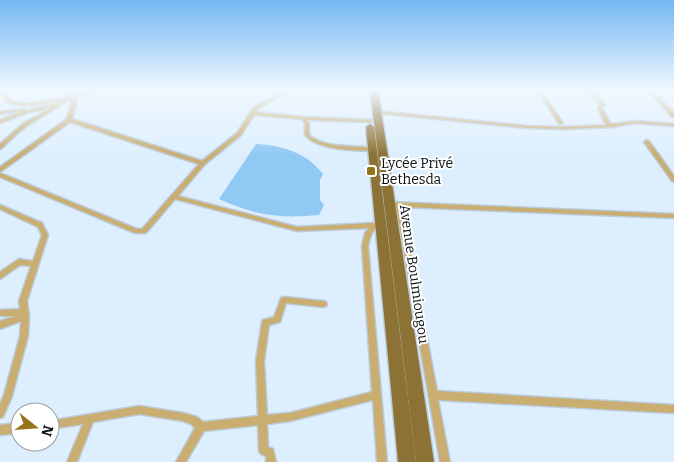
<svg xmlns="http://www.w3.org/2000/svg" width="674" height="462" viewBox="0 0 674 462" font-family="Bitter,serif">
<rect width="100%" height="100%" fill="#ddeffe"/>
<path fill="#91c9f5" d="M 256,144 C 282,145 307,153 323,174 L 320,180 L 320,200 L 324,205 L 319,215 C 281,219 254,215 219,199 Z"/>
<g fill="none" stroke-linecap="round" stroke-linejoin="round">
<g stroke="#bbcbd8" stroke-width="3">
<g id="minor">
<path d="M 3,90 L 7,90 C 7,93 7,96 9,98 C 16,108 54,100 65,97 L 67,95 L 69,90 L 73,90 L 71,96 L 95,90 L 102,90 L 73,98 L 77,100 L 72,119 L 202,161 L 237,133 L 254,107 L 286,90 L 291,90 L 258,109 L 256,112 L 304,117 L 372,120 L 372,122 L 370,122 L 307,120 L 309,124 L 309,135 C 325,149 355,145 375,148 L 375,150 L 373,151 C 353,150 319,151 305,135 L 305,124 L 302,119 L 254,115 L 241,135 L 205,164 L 178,196 L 297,227 L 374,223 L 378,223 L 379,225 L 378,227 C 371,230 370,239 368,246 L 387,462 L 377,462 L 373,400 L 290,421 L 267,424 L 268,447 L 273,449 L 276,462 L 266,462 L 266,456 L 261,454 L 259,451 L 258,425 L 204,431 L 186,462 L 176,462 L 195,428 L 191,424 L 183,421 L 139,414 L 93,422 L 77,462 L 67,462 L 83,424 L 50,429 L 50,421 L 139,406 L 183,413 L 197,417 L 203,422 L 258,416 L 256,361 L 262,322 L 263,320 L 274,317 L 281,298 L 284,297 L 323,301 L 326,302 L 327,304 L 326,306 L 323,307 L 286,303 L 280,322 L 269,325 L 264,361 L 267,415 L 290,413 L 372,392 L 362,246 L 365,233 L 369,228 L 297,231 L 175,199 L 146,233 L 135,233 L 0,177 L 0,173 L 137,229 L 142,229 L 199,164 L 70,122 L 0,172 L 0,167 L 67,119 L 72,101 L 67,100 C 57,109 44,115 33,122 C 21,129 11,139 2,148 L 0,149 L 0,144 L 24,123 L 53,107 L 27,113 L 0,123 L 0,120 L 22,111 L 0,114 L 0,112 L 23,109 L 25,109 L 25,111 L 54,104 L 56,105 L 61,101 C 48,103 17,110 6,101 C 3,98 3,94 3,90 Z"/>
<path d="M 537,90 L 541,90 L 563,123 L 563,124 L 559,124 Z"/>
<path d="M 586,90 L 591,90 L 605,104 L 605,105 L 602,108 L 610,123 L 613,124 L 636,121 L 674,124 L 674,126 L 636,123 L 612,127 L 565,129 L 527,128 L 376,113 L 374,112 L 376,111 L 527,126 L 565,127 L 606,125 L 598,108 L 600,105 Z"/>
<path d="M 648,90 L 652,90 L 674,113 L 674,117 L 672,117 Z"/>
<path d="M 647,140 L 649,141 L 674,176 L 674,182 L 672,181 L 644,142 Z"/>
<path d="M 389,202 L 674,214 L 674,218 L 402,207 L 437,391 L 674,405 L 674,413 L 438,400 L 450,462 L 440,462 L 396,206 L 387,205 L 386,204 Z"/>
<path d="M 0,205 L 42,223 L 48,235 L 27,301 L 29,316 L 28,336 L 12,396 L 3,417 L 0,418 L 0,404 L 4,395 L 20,336 L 21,321 L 0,329 L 0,321 L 16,316 L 0,316 L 0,310 L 20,309 L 19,301 L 31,266 L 20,265 L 0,279 L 0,272 L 19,259 L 33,261 L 42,235 L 38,227 L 0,209 Z"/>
<path d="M 20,423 L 20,433 L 0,435 L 0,425 Z"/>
</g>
</g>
<g stroke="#bbcbd8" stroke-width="3">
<g id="trunk">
<path d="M 370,90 L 378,90 L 434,462 L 416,462 Z"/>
<path d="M 370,124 L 374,127 L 416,462 L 398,462 L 366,127 Z"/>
</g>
</g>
<use href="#minor" fill="#c9ad71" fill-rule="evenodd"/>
<use href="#trunk" fill="#8d7236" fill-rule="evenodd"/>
</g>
<linearGradient id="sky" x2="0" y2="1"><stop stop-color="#73b7f1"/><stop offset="0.58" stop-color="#f0f8ff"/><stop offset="1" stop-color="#f0f8ff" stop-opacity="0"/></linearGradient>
<rect width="674" height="155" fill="url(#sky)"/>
<rect fill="#96741d" stroke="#fff" stroke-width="2" x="366" y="166" width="10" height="10" rx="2.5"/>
<g text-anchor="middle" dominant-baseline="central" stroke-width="4" stroke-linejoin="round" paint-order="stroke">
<g font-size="14" fill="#090f13" stroke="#fff" text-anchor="start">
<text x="381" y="163">Lycée Privé<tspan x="381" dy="16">Bethesda</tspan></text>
</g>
<g font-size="14" fill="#090f13" stroke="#fff">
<text transform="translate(414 274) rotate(82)">Avenue Boulmiougou</text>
</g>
</g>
<g transform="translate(35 427) rotate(107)"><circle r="24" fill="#ffffff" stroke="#9d9fa1"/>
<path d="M0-4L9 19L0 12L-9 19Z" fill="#96741d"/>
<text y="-8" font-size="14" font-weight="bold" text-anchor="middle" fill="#090f13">N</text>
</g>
</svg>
